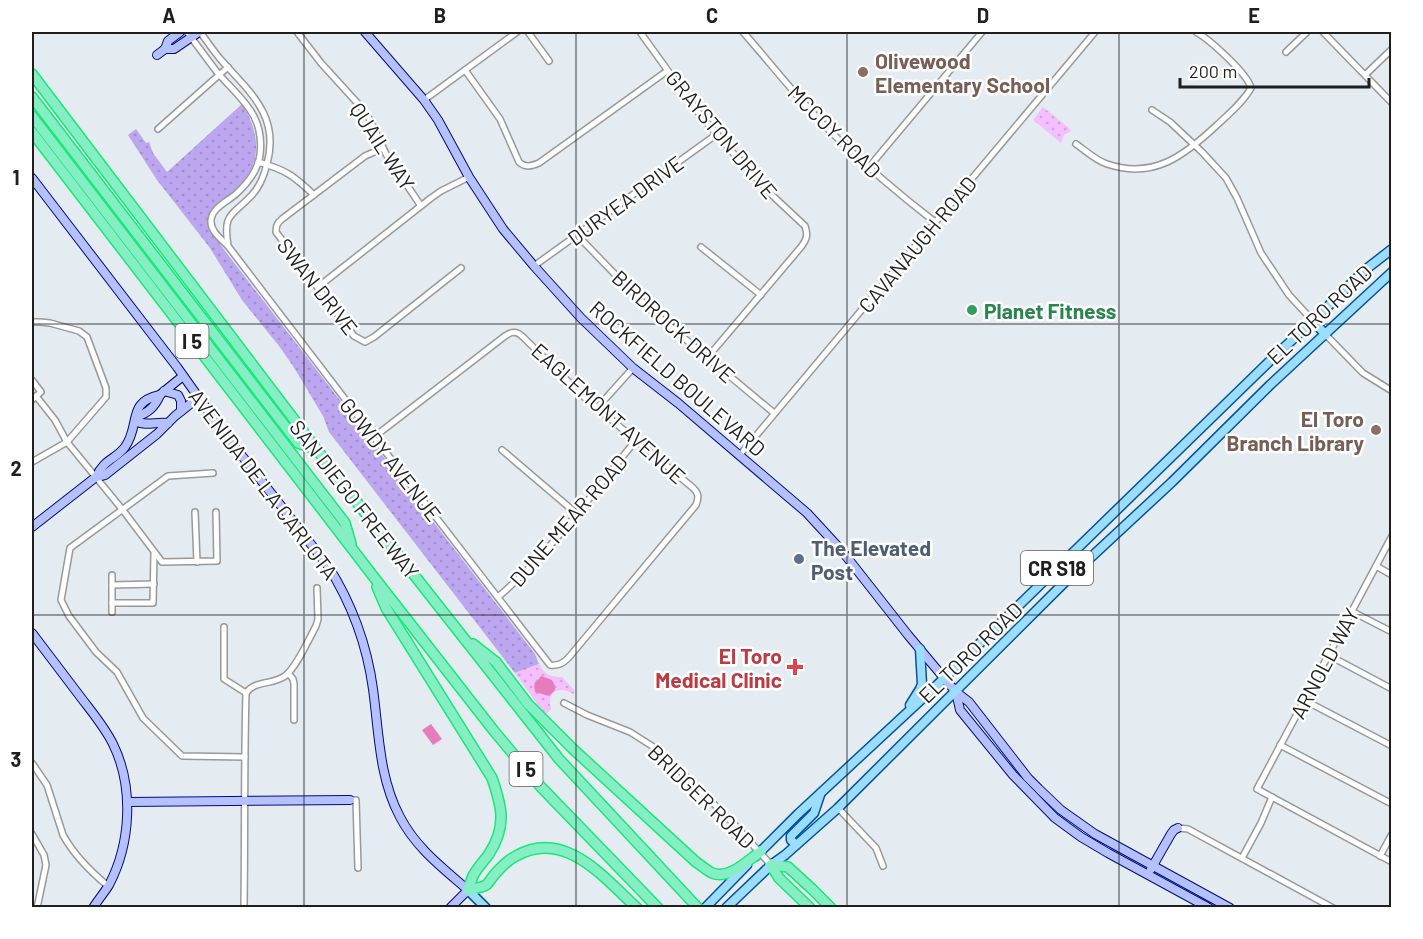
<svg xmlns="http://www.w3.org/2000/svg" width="1423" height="939" viewBox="0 0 1423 939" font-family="Barlow,sans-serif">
<defs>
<pattern id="grass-dots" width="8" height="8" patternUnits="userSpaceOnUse" patternTransform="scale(1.5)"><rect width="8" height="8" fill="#bca6ef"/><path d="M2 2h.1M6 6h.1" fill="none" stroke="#a18ecc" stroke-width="1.8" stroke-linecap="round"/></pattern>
<pattern id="park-dots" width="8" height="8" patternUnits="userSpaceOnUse" patternTransform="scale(1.5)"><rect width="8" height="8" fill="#f5befe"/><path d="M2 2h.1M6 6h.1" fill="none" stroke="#d2a3d9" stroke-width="1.8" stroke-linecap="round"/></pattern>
</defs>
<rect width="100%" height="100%" fill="#e4ebf1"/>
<path fill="url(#grass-dots)" d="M 242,104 C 259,131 263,160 241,186 C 236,190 231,194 226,198 C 220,203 209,210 208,218 C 207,229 217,239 222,247 L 525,641 L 535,654 L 539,664 L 515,673 L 329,432 L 323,416 L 293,366 L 279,346 L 242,300 L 210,248 L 157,180 L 128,135 L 136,129 L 146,143 L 149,142 L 153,153 L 167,172 Z"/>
<g fill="url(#park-dots)">
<path d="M 1043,107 L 1070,129 L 1071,131 L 1064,135 L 1061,143 L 1033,120 Z"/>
<path d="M 539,664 C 545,675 550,677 562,677 L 575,691 L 573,694 C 559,685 546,692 551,709 L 546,714 L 541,709 L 515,673 Z"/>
</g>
<g fill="#e67cbc">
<path d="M 541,676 L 552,680 L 555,686 L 555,690 L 549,696 L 535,692 C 533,679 536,684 541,676 Z"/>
<path d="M 431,724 L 442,739 L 433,745 L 422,730 Z"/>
</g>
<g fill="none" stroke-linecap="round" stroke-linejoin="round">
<g stroke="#999" stroke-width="8">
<g id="street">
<path d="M 187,32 C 197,45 207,59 217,72 C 240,99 265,114 260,155 C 258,170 247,184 236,194 C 228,201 212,208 211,220 C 210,231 221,239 228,246 L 374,437 L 550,665 C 559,666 564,663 570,656 L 696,505 C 699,497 699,493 692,487 L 584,397 L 523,337 C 517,331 512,331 505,336 L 374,437"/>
<path d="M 200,32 C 207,41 214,52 222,61 C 251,93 280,117 267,164 C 264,176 260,187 251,196 C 231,217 223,213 228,246"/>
<path d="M 297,32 L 321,63 L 361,107 L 370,120 L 386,154 L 421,206"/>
<path d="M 528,32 L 549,61"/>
<path d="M 640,32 L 697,111 L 734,154 L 774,197 L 805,226 C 808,235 807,239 801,247 L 707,358"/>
<path d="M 743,32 C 773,66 801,103 834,135 C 866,166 900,195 935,222"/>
<path d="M 1323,32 L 1392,103"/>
<path d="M 1286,52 L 1307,32"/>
<path d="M 465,70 L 500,119 L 519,162 C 525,168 532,166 539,163 L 667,71"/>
<path d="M 1365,75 L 1392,49"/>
<path d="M 424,100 L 517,32"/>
<path d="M 1152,110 L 1170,122 L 1202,152 L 1226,178 L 1237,198 L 1261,253 L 1289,295 L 1313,321"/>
<path d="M 158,129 L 228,67"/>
<path d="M 1076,144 C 1086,151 1095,160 1107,164 C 1154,180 1185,155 1217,125 C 1229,114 1243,102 1251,88 C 1248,74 1209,39 1196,32"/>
<path d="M 383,148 L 365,156 L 282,219 C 277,223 276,226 276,232 L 354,336 L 365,342 L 374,337 L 461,268"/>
<path d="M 258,162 C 286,170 293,175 314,195"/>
<path d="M 869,167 L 982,32"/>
<path d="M 577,235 L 634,294 L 654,313 L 774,413"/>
<path d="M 701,247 L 761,295"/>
<path d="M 534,266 L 717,134"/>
<path d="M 318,287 L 431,198 L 441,191 L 469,177"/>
<path d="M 32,322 L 40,322 L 50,323 L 79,331 L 87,337 L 106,388 L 106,397 L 67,442 L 32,462"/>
<path d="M 1326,335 L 1363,373 L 1392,391"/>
<path d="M 32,380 L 41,392 L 32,400"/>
<path d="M 36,396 L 55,420 L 67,442 L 122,509 L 162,562 L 217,561 L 216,512"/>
<path d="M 597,408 L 633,368"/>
<path d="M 502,450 L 577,514"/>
<path d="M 739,456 L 1095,32"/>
<path d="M 213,473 L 168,476 L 70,548 L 61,600 L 69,616 L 96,652 L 117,672 L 143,718 L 182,756 L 245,757"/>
<path d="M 195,512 L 197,562"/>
<path d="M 1392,536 L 1257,789 L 1392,862"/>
<path d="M 1376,566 L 1392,575"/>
<path d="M 112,575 L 112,612"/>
<path d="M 112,585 L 154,584"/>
<path d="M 498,597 C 551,552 592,494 636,440"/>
<path d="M 112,603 L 153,603 L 154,553"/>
<path d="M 1351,611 L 1392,632"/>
<path d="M 224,627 L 224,679 L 246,693"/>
<path d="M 1328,655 L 1392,689"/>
<path d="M 288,673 L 293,679 L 294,684 L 294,720"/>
<path d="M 246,693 C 255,680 273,685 285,676 C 296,668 309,639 316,626 L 318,619 L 317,588"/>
<path d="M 1304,700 L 1392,746"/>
<path d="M 564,703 L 587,715 L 630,732 L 652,746 L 667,758 L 732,822 L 771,865"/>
<path d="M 1280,745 L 1392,804"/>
<path d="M 32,763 L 47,785 L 63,835 C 74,855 91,872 108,886"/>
<path d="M 350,800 L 356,800 L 358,868"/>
<path d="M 838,808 L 876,848 L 883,866"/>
<path d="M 1178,828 L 1188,829 L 1333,908"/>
<path d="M 32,834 L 44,855 L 46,865 L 37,908"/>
<path d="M 1380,856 L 1392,834"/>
<path d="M 1242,858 L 1261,823 L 1272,797"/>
<path d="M 244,904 C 245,834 244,763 246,693"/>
</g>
</g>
<g stroke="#000d7c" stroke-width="10">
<g id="secondary">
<path d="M 365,32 L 424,100 L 438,120 L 469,177 L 503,229 L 534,266 L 581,318 L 633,368 L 678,403 L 807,513 L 842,551 L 908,635 L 944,678 L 956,692 L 969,702 L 1028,778 L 1039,789 L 1061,810 L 1095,834 L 1230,908"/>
<path d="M 165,49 L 174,49 L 199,32"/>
<path d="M 157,55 L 165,49 L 168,41 L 180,32"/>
<path d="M 32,178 L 177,367 L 221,429 L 328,566 C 352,604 367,645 373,689 C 379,733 379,778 400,817 C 416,848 443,868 468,890 L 450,908"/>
<path d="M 164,391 L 178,395 L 181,401 L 181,411"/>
<path d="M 156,398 L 183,376"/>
<path d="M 136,417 C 148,413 155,407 160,395"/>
<path d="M 135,421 C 147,427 156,421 168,423"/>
<path d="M 96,477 C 104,459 115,460 125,447 C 141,425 126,402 160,395"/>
<path d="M 32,527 L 96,477 L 105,475 L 157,434 L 175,416 L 199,397"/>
<path d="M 32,633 C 48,654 63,674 79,695 C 91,711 104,726 113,744 C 134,787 131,843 109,885 C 104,893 98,900 93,908"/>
<path d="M 956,692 L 960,710 L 1013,775 L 1055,818 L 1081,837 L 1108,853 L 1209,908"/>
<path d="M 128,802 L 350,800"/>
<path d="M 1151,869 L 1171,834 L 1174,830 L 1178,828"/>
</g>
</g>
<g stroke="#00549a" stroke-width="11">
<g id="primary">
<path d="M 1313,321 L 1326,335"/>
<path d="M 910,705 L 920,689 L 922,684 L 920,649"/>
<path d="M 796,845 L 791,840 L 791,836 L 814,813 L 820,795"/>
<path d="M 756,856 L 798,814 L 937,685 L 1279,352 L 1313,321 L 1365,270 L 1392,249"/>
<path d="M 468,890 L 486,908"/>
<path d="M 705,908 L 747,865"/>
<path d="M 726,908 L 771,865 L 785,855 L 838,808 L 1074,573 L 1172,482 L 1270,385 L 1392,272"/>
</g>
</g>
<g stroke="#17e974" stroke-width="12">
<g id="highway">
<path d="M 32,74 L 359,505 L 559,759 L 698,908"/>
<path d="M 32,97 L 298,443 L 316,449"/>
<path d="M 32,116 L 345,523 L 351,544"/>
<path d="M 32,132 L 373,576 L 494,731 L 540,786 L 658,908"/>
<path d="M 377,587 L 386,608 L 492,778 C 502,807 507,826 489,854 C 484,861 477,868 473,876 C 471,880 470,885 468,890"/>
<path d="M 473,644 L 496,662 L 528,704 L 573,749 L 696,862 C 701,865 706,870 712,873 C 729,880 747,861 760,852"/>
<path d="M 771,865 L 788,867 L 812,889 L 831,908"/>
<path d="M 771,865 L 779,878 L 810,908"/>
<path d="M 468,890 C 474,888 482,888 486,885 C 489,883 492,877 495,874 C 501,867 508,860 516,856 C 565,828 604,878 637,908"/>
</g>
</g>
<use href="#street" stroke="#fff" stroke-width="5"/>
<use href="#secondary" stroke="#b5c1ff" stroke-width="8"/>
<use href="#primary" stroke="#9bdcff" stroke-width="8"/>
<use href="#highway" stroke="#86eec4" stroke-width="9"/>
</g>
<path fill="none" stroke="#1f1f1f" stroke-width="1.5" stroke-opacity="0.55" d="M 304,32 L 304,908M 576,32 L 576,908M 847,32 L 847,908M 1119,32 L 1119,908M 32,324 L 1392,324M 32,615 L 1392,615"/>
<g fill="#8d6e63" stroke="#fff" stroke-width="2">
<circle cx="863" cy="72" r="6"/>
<circle cx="1376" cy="430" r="6"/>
</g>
<circle fill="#2e9e5b" stroke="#fff" stroke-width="2" cx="972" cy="310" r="6"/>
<circle fill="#5c6f8a" stroke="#fff" stroke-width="2" cx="799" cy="559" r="6"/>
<path fill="#e0444e" stroke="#fff" stroke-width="2" d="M792 658h6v6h6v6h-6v6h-6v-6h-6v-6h6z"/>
<g text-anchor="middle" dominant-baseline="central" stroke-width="5" stroke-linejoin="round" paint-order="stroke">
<g fill="#fff" stroke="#626262" stroke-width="1.5">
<rect x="175.5" y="324" width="33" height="34" rx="4.5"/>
<rect x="1021" y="551" width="72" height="34" rx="4.5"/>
<rect x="509.5" y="752" width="33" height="34" rx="4.5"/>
</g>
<g font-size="20" font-weight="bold" fill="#1f1f1f">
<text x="192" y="341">I 5</text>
<text x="1057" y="568">CR S18</text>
<text x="526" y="769">I 5</text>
</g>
<g font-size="21" font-weight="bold" fill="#785e54" stroke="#fff" text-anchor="start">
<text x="875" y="60">Olivewood<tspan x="875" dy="24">Elementary School</tspan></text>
<text x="1364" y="418" text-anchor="end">El Toro<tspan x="1364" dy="24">Branch Library</tspan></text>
</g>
<g font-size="21" fill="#1f1f1f" stroke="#fff">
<text transform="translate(835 131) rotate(45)">MCCOY ROAD</text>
<text transform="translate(722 134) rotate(50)">GRAYSTON DRIVE</text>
<text transform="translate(383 146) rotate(57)">QUAIL WAY</text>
<text transform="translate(625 200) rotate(-36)">DURYEA DRIVE</text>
<text transform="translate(917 244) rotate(-50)">CAVANAUGH ROAD</text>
<text transform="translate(318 286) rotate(52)">SWAN DRIVE</text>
<text transform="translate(1319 314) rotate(-43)">EL TORO ROAD</text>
<text transform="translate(674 326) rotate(42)">BIRDROCK DRIVE</text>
<text transform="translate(678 378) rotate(41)">ROCKFIELD BOULEVARD</text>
<text transform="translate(609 413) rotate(42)">EAGLEMONT AVENUE</text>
<text transform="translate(391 459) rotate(52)">GOWDY AVENUE</text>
<text transform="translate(264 484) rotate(53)">AVENIDA DE LA CARLOTA</text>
<text transform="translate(355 499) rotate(52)">SAN DIEGO FREEWAY</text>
<text transform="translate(568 520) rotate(-49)">DUNE MEAR ROAD</text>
<text transform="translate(970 652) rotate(-44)">EL TORO ROAD</text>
<text transform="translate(1324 663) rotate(-62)">ARNOLD WAY</text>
<text transform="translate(702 796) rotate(44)">BRIDGER ROAD</text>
</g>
<g font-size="21" font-weight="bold" fill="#27864d" stroke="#fff" text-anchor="start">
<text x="984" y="310">Planet Fitness</text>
</g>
<g font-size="21" font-weight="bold" fill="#4e5e75" stroke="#fff" text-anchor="start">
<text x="811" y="547">The Elevated<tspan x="811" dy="24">Post</tspan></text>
</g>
<g font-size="21" font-weight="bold" fill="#be3a42" stroke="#fff" text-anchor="end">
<text x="782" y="655">El Toro<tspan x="782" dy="24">Medical Clinic</tspan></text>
</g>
</g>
<rect width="1423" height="939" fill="none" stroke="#ffffff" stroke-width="66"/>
<path d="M1180 78v9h189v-9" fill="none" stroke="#1f1f1f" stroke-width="3"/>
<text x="1189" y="78" font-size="18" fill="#1f1f1f" stroke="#ffffff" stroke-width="4.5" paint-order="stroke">200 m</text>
<rect x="33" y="33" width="1357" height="873" fill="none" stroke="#1f1f1f" stroke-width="2"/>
<g font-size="20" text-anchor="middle" font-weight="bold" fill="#1f1f1f">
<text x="169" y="23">A</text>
<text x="440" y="23">B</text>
<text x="712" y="23">C</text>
<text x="983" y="23">D</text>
<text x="1254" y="23">E</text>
<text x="16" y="185">1</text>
<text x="16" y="476">2</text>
<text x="16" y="767">3</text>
</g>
</svg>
